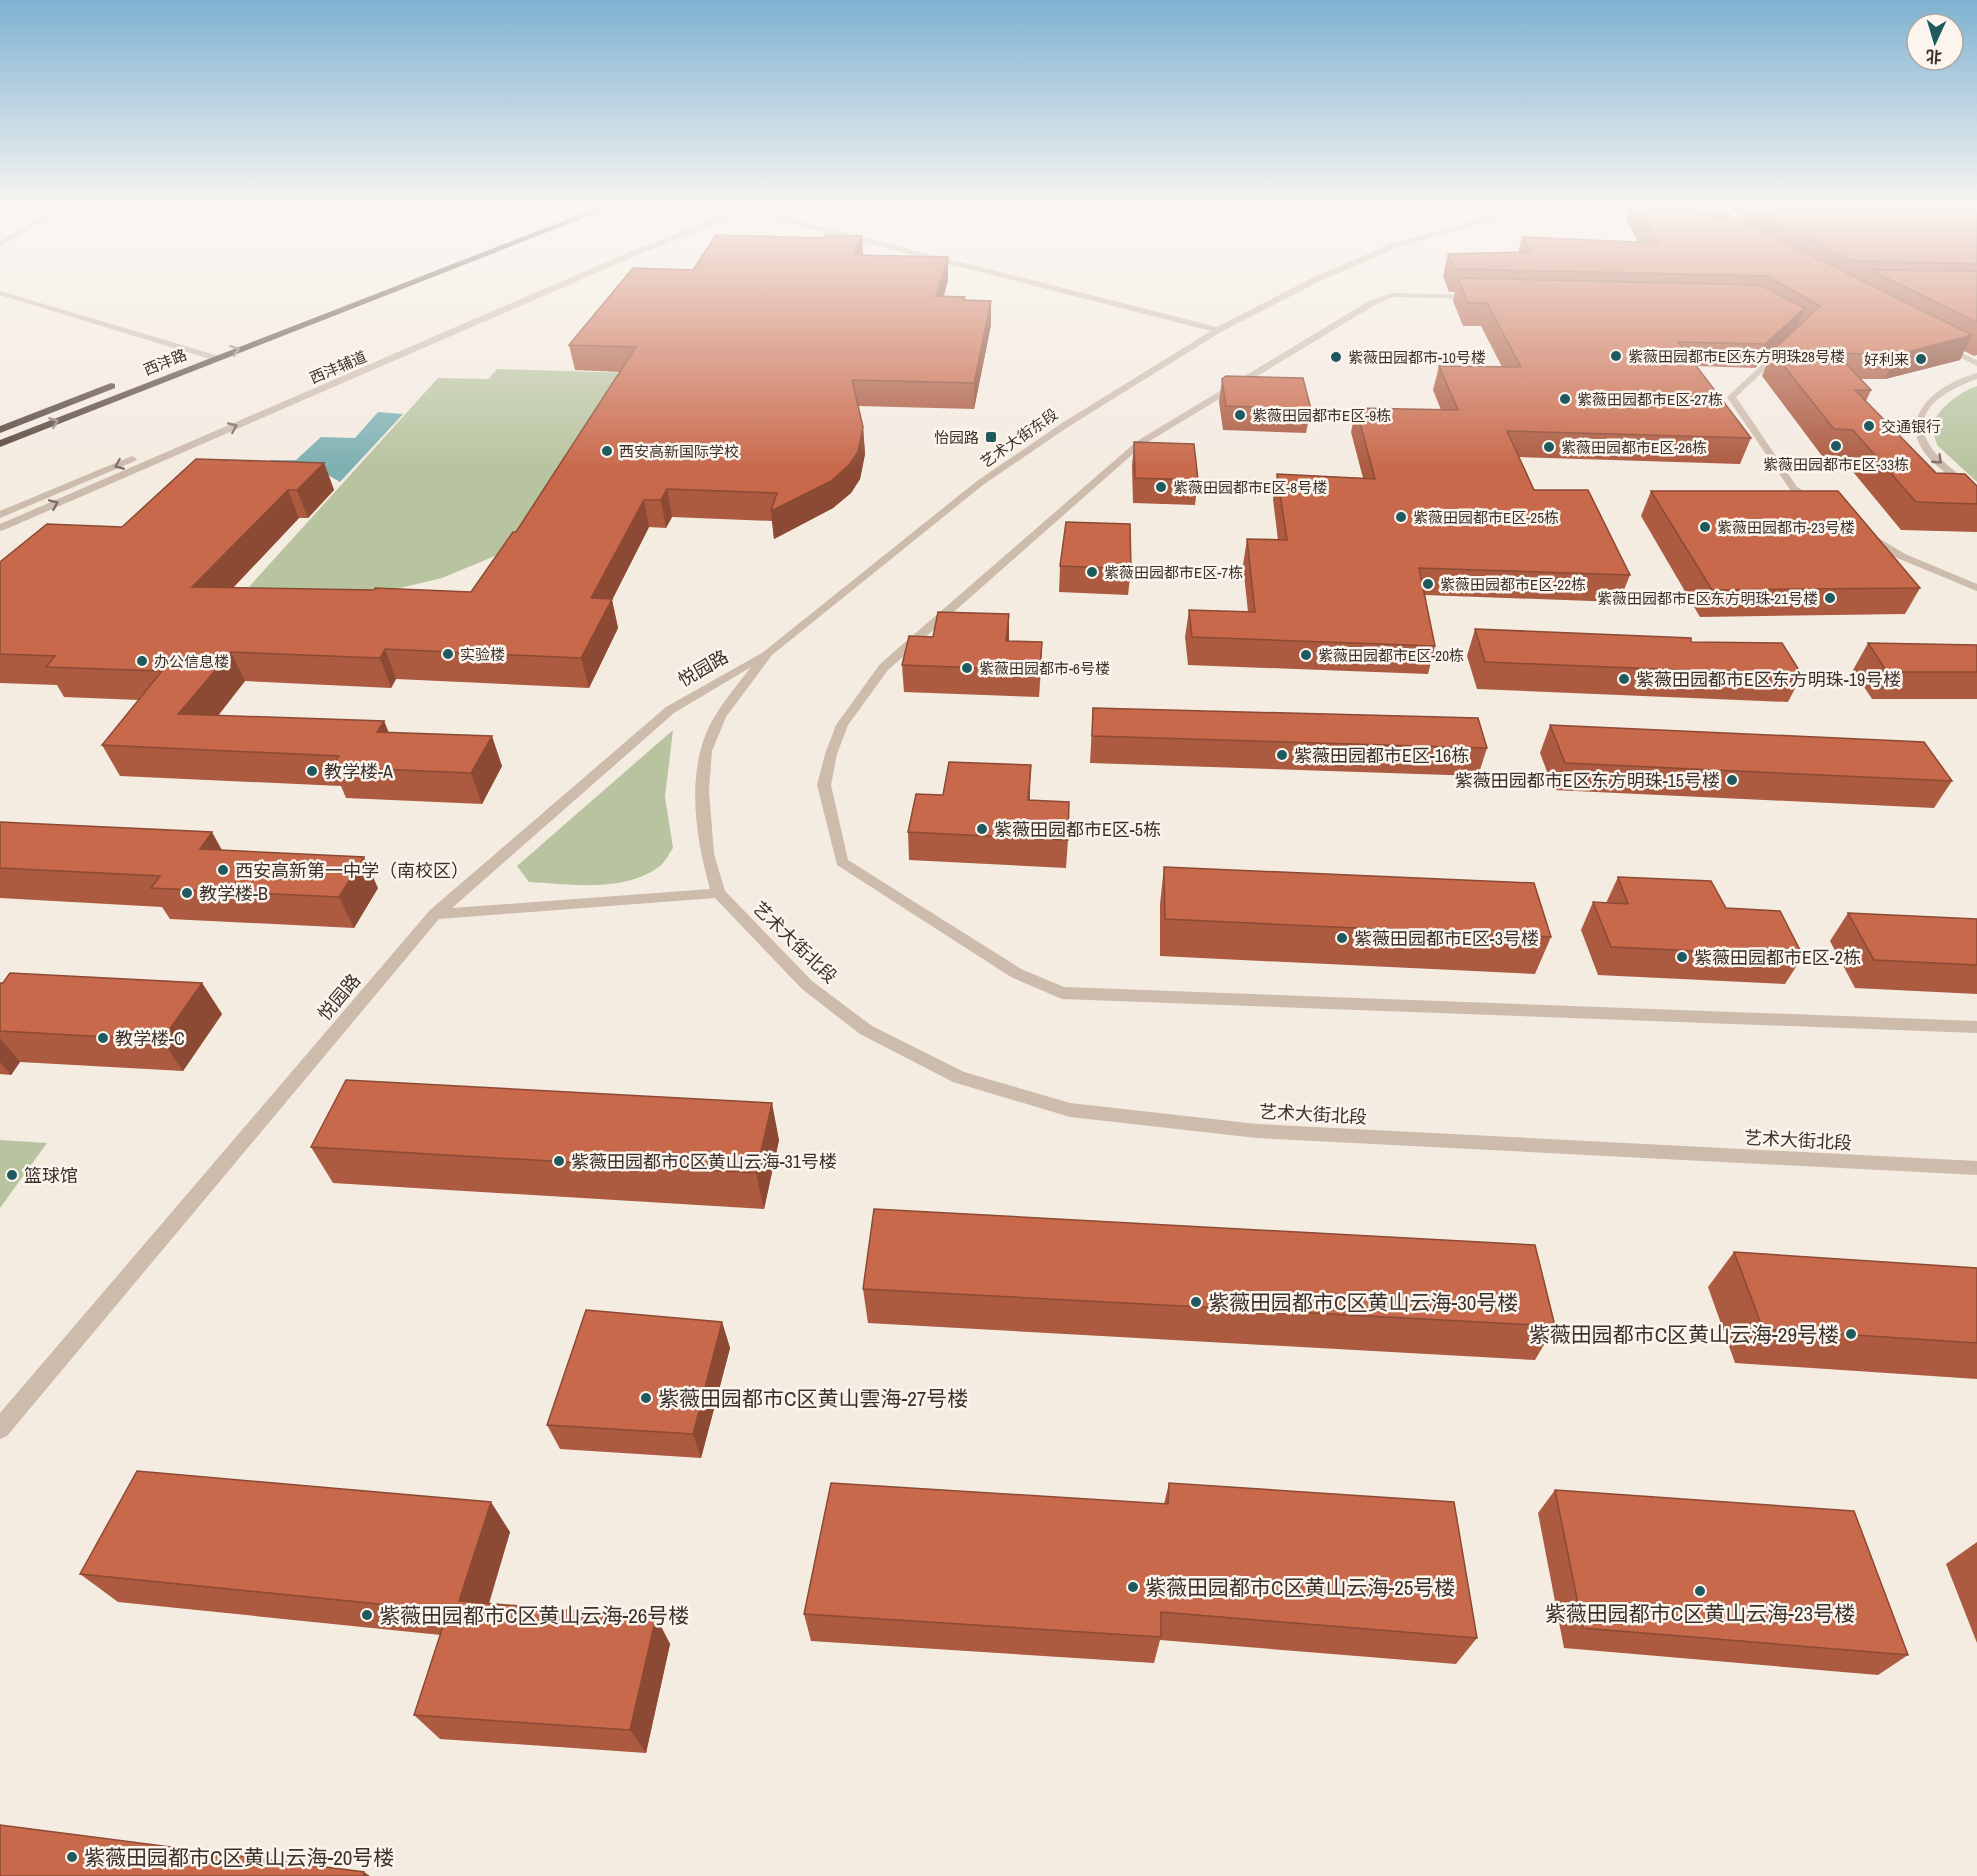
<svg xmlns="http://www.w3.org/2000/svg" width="1977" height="1876" viewBox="0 0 1977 1876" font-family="'Archivo Narrow','Noto Sans SC',sans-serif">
<rect width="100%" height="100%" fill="#f4ebe1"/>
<g fill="#b8c4a0">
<path d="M 497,369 L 730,376 L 502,553 L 442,578 L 387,591 L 248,588 L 438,378 L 488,379 Z"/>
<path d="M 1977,386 L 1977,482 L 1937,445 L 1931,425 C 1941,407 1957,393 1977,386 Z"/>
<path d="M 673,730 L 665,797 L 673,848 C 669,854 665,862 659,867 C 622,893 570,884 529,882 L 517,866 Z"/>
<path d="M 0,1140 L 47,1143 L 0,1208 Z"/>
</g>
<path fill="#7fb0b2" d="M 378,412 L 403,414 L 340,482 L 328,475 L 258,471 L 271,460 L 296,460 L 321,437 L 355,438 Z"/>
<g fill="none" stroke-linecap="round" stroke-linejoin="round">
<g fill="#cdbbac" fill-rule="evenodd">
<path d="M 62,206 L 71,206 L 0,246 L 0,241 Z"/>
<path d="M 757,206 L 751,209 L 1217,327 L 1314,277 L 1393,243 L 1484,218 L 1546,206 L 1562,206 L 1485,222 L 1399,247 L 1320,281 L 1221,332 L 1068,427 L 983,485 L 772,655 L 726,717 L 712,751 L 709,790 L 714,854 L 725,891 L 812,981 L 872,1026 L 964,1072 L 1070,1103 L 1257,1124 L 1977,1161 L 1977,1175 L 1257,1138 L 1070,1117 L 953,1082 L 860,1034 L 802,989 L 715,898 L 439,919 L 7,1436 L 0,1439 L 0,1413 L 430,910 L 666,707 L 762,653 L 977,481 L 1062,423 L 1211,331 L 745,212 L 633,257 L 4,530 L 0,531 L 0,524 L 627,253 L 740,208 ZM 751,667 C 739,683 725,699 715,716 C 684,766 695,835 710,889 L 452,908 L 674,713 Z"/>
<path d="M 0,291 L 219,356 L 220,358 L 213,360 L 0,295 Z"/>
<path d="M 1392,293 L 1474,295 L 1478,297 L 1474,299 L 1393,297 L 1375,305 L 1143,445 L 888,670 L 848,725 L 837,754 L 831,785 L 848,860 L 1021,969 L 1064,987 L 1977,1021 L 1977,1033 L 1062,999 L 1011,977 L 837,865 L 817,785 L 825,754 L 836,725 L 880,664 L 1137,441 L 1369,301 Z"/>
<path d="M 1776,315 L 1782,315 L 1808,330 L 1736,397 L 1797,487 L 1817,499 L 1818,501 L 1813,504 L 1791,491 L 1727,397 L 1799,330 L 1776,319 Z"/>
<path d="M 1944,344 L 1977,360 L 1977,366 L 1941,348 L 1940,346 Z"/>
<path d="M 1977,373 L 1977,379 C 1896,408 1916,449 1977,486 L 1977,493 C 1964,489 1952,479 1942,470 C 1889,428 1925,388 1977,373 Z"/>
<path d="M 132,456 L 137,459 L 135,461 L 0,518 L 0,511 Z"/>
<path d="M 1867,531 L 1905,554 L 1977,584 L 1977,591 L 1897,558 L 1863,536 L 1863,532 Z"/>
</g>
<g fill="#5c4a42" fill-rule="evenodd">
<path d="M 602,206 L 614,206 L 0,447 L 0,440 Z"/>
<path d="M 111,383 L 115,384 L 115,388 L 0,433 L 0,426 Z"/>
</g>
</g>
<g fill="#ac5a40">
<path d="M 1630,206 L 1689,206 L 1714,216 L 1716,209 L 1746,223 L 1731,206 L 1977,206 L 1977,355 L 1974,356 L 1964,351 L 1960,360 L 1885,379 L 1861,379 L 1871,390 L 1866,401 L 1936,473 L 1977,486 L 1977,532 L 1901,530 L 1840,456 L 1822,456 L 1762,376 L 1772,352 L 1755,368 L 1696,366 L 1751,438 L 1740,464 L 1519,457 L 1534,490 L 1630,575 L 1619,602 L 1425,595 L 1435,646 L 1428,674 L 1188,665 L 1185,637 L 1189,610 L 1248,612 L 1243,565 L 1247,539 L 1278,540 L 1273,499 L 1277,474 L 1363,478 L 1351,432 L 1356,408 L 1441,410 L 1433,390 L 1439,366 L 1502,367 L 1481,326 L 1463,326 L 1453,301 L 1455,292 L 1449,292 L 1443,276 L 1448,254 L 1518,252 L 1522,237 L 1638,242 L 1626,220 Z"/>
<path d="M 862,236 L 863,255 L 948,280 L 944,296 L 965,297 L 965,300 L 991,301 L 991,325 L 974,409 L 858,406 L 863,427 L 865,454 L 860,479 L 851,493 L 833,508 L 774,539 L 772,521 L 672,517 L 666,528 L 649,527 L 612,600 L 618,628 L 589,688 L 396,679 L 391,688 L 245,681 L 218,716 L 384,721 L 389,733 L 502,766 L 482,804 L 346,798 L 341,786 L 120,776 L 102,745 L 139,700 L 64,697 L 57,685 L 0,683 L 0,562 L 122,527 L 324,463 L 334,490 L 308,518 L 299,518 L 233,588 L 471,592 L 516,532 L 620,372 L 575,370 L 569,345 L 693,270 L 824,238 Z"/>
<path d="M 1222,379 L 1311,409 L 1306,433 L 1223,430 L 1219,402 Z"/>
<path d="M 1134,442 L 1198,480 L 1195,505 L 1133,503 L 1132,466 Z"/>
<path d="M 1651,491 L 1920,588 L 1905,614 L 1700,617 L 1641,516 Z"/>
<path d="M 1060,566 L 1131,569 L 1128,595 L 1059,592 Z"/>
<path d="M 1475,629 L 1691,642 L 1802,675 L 1788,702 L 1477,689 L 1467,656 Z"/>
<path d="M 1009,641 L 1042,642 L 1039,697 L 904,692 L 902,665 Z"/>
<path d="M 1868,643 L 1977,645 L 1977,699 L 1872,699 L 1853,670 Z"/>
<path d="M 1093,708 L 1487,748 L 1478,776 L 1090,763 Z"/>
<path d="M 1550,725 L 1952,781 L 1934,808 L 1554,790 L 1540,753 Z"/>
<path d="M 1030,793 L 1030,800 L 1068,840 L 1066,868 L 909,860 L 908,832 L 943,795 Z"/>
<path d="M 0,822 L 222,850 L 378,888 L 354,928 L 170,919 L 162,907 L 0,898 Z"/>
<path d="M 1164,867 L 1551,937 L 1535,974 L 1160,956 L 1160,904 Z"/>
<path d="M 1618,877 L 1726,908 L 1803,956 L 1785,984 L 1598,975 L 1581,930 L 1593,902 L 1606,903 Z"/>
<path d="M 1848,913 L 1977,919 L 1977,994 L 1855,988 L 1830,941 Z"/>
<path d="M 0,983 L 202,983 L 222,1014 L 183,1071 L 20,1062 L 11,1075 L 0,1074 Z"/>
<path d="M 779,1140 L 764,1209 L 333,1183 L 311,1147 Z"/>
<path d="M 1734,1252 L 1977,1268 L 1977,1379 L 1735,1363 L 1708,1287 Z"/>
<path d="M 863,1289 L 1555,1326 L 1535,1360 L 868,1323 Z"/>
<path d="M 722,1322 L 730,1348 L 701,1458 L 560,1449 L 547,1425 Z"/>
<path d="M 1169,1483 L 1477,1638 L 1456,1664 L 1160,1640 L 1154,1663 L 811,1641 L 804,1614 L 1164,1504 Z"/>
<path d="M 1555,1490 L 1908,1655 L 1878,1675 L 1564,1648 L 1538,1513 Z"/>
<path d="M 510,1532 L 489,1604 L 656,1617 L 670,1644 L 646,1753 L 440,1739 L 414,1715 L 441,1635 L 118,1602 L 80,1574 Z"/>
<path d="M 1977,1542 L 1977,1643 L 1946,1564 Z"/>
</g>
<g fill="#8c4a34">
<path d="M 862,236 L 863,258 L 853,255 Z"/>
<path d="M 948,257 L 948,280 L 937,320 L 936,296 Z"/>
<path d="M 991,301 L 991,325 L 974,409 L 974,383 Z"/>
<path d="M 1805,308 L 1795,331 L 1755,368 L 1765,344 Z"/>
<path d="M 1972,335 L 1960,360 L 1885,379 L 1896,355 Z"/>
<path d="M 863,427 L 865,454 L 860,479 L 851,493 L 833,508 L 774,539 L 771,511 Z"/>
<path d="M 324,463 L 334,490 L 308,518 L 297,490 Z"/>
<path d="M 667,489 L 672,517 L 666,528 L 661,500 Z"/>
<path d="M 288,490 L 299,518 L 206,616 L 192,587 Z"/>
<path d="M 644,500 L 649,527 L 612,600 L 618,628 L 589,688 L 581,658 L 591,598 Z"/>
<path d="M 1009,614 L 1009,641 L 1006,641 Z"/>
<path d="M 1042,642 L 1041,668 L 1039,697 L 1040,670 Z"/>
<path d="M 385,649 L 396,679 L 391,688 L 380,658 Z"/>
<path d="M 231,652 L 245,681 L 194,745 L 178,714 Z"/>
<path d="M 384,721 L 396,752 L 377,732 Z"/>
<path d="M 492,736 L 502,766 L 482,804 L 471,773 Z"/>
<path d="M 1031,765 L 1030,793 L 1027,828 L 1028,800 Z"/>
<path d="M 212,832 L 229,863 L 200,849 Z"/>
<path d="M 364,857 L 378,888 L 354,928 L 339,897 Z"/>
<path d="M 202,983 L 222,1014 L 183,1071 L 162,1040 Z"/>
<path d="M 0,1038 L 20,1062 L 11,1075 L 0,1062 Z"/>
<path d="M 772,1103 L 779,1140 L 764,1209 L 756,1173 Z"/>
<path d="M 722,1322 L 730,1348 L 701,1458 L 693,1434 Z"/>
<path d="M 491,1502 L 510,1532 L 481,1628 L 459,1601 Z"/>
<path d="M 656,1617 L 670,1644 L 646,1753 L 630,1730 Z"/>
<path d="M 364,1872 L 370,1876 L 363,1876 Z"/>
</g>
<g fill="#c8694b" stroke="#8c4a34" stroke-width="1.5">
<path d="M 1637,206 L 1689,206 L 1728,221 L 1716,209 L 1720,210 L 1972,335 L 1896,355 L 1836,353 L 1871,390 L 1855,390 L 1936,473 L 1965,474 L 1977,486 L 1977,504 L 1916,502 L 1853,430 L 1834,429 L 1772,351 L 1820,306 L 1767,276 L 1455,269 L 1448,254 L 1531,252 L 1522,237 L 1658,243 Z"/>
<path d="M 1763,206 L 1857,206 L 1977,209 L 1977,264 L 1853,261 L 1752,212 L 1772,216 Z"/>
<path d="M 716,235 L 824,238 L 826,235 L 862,236 L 853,255 L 948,257 L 936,296 L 965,297 L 964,300 L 991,301 L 974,383 L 852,380 L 863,427 L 858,452 L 849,465 L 831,481 L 771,511 L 777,493 L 667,489 L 661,500 L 644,500 L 591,598 L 612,599 L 581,658 L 385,649 L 380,658 L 231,652 L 178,714 L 384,721 L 377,732 L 492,736 L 471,773 L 332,767 L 339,756 L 102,745 L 162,671 L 46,667 L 55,656 L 0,654 L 0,562 L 47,524 L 122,527 L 196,459 L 324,463 L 297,490 L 288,490 L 192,587 L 374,590 L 375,588 L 471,592 L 513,532 L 516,532 L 636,347 L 569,345 L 633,268 L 693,270 Z"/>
<path d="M 1870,270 L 1977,271 L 1977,322 Z"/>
<path d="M 1458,278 L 1760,285 L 1805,308 L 1765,344 L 1678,342 L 1751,438 L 1507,431 L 1534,490 L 1588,490 L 1630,575 L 1419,568 L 1435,646 L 1192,637 L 1189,610 L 1255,612 L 1247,539 L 1287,540 L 1277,474 L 1375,479 L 1356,408 L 1458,410 L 1439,366 L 1521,367 L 1487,303 L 1468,303 Z"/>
<path d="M 1226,376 L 1303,378 L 1311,409 L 1226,406 L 1222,379 Z"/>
<path d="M 1134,442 L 1194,444 L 1198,480 L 1135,478 Z"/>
<path d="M 1651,491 L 1838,491 L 1920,588 L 1712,590 Z"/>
<path d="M 1066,522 L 1130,524 L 1131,569 L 1060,566 Z"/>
<path d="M 938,612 L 1009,614 L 1006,641 L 1042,642 L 1040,670 L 902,665 L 909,636 L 933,637 Z"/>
<path d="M 1475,629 L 1691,638 L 1691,642 L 1782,643 L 1802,675 L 1485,662 Z"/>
<path d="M 1868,643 L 1977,645 L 1977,672 L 1887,672 Z"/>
<path d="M 1093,708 L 1478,718 L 1487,748 L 1092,736 Z"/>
<path d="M 1550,725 L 1924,742 L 1952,781 L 1565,763 Z"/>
<path d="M 949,762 L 1031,765 L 1028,800 L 1069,802 L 1068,840 L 908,832 L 916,794 L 943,795 Z"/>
<path d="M 0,822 L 212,832 L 200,849 L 364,857 L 339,897 L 151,888 L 160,876 L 0,868 Z"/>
<path d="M 1164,867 L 1534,883 L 1551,937 L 1165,919 Z"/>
<path d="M 1618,877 L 1711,881 L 1726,908 L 1780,911 L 1803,956 L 1611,947 L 1593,902 L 1628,904 Z"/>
<path d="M 1848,913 L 1977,919 L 1977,965 L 1874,960 Z"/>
<path d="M 10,973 L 202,983 L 162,1040 L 0,1031 L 0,983 L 3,983 Z"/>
<path d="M 346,1080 L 772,1103 L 756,1173 L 311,1147 Z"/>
<path d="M 874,1209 L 1535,1245 L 1555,1326 L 863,1289 Z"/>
<path d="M 1734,1252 L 1977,1268 L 1977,1343 L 1763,1329 Z"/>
<path d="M 586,1310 L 722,1322 L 693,1434 L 547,1425 Z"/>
<path d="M 137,1471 L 491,1502 L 459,1601 L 656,1617 L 630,1730 L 414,1715 L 448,1611 L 80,1574 Z"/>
<path d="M 831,1483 L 1168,1504 L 1169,1483 L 1454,1502 L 1477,1638 L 1161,1612 L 1161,1637 L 804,1614 Z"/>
<path d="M 1555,1490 L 1854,1511 L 1908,1655 L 1583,1628 Z"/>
<path d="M 0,1825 L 364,1872 L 363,1876 L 0,1876 Z"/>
</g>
<defs><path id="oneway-chevron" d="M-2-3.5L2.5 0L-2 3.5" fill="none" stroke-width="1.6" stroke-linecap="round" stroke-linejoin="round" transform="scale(1.5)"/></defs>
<g stroke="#9c8e87">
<use href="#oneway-chevron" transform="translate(235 350) rotate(-21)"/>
<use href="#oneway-chevron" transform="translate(54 422) rotate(-22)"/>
</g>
<g stroke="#7d6f65">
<use href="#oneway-chevron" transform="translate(233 427) rotate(-23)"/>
<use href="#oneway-chevron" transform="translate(1938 460) rotate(44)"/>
<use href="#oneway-chevron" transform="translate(119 465) rotate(157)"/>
<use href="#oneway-chevron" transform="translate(54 504) rotate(-23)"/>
</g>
<linearGradient id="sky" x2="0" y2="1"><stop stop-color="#7eb2d2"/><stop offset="0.44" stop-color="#faf6f2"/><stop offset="1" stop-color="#faf6f2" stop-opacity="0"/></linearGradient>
<rect width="1977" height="469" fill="url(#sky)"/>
<g fill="#1f5a5e" stroke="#fbf5ee" stroke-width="2">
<circle cx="1616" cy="356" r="6"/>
<circle cx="1336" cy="357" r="6"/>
<circle cx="1921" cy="359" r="6"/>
<circle cx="1565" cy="399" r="6"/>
<circle cx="1240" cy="415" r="6"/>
<circle cx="1869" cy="426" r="6"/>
<rect x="985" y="431" width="12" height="12" rx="3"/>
<circle cx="1836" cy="446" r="6"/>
<circle cx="1549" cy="447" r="6"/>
<circle cx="607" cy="451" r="6"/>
<circle cx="1161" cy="487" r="6"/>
<circle cx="1401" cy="517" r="6"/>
<circle cx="1705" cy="527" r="6"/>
<circle cx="1092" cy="572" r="6"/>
<circle cx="1428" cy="584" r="6"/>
<circle cx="1830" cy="598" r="6"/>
<circle cx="448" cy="654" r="6"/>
<circle cx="1306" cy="655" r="6"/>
<circle cx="142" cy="661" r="6"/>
<circle cx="967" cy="668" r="6"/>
<circle cx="1624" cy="679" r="6"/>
<circle cx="1282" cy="755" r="6"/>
<circle cx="312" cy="771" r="6"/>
<circle cx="1732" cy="780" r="6"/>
<circle cx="982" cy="829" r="6"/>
<circle cx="223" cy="870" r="6"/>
<circle cx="187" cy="893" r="6"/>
<circle cx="1342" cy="938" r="6"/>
<circle cx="1682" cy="957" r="6"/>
<circle cx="103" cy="1038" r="6"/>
<circle cx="559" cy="1161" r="6"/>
<circle cx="12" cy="1175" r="6"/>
<circle cx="1196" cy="1302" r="6"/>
<circle cx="1851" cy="1334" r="6"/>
<circle cx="646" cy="1398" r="6"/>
<circle cx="1133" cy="1587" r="6"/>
<circle cx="1700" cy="1591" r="6"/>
<circle cx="367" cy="1615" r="6"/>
<circle cx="72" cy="1857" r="6"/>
</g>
<g text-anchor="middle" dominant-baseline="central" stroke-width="5" stroke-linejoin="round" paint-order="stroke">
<g font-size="15" fill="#3b302b" stroke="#fbf5ee" text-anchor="start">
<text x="1628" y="356">紫薇田园都市E区东方明珠28号楼</text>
<text x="1348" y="357">紫薇田园都市-10号楼</text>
<text x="1909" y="359" text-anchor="end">好利来</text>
<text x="1577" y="399">紫薇田园都市E区-27栋</text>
<text x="1252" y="415">紫薇田园都市E区-9栋</text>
<text x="1881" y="426">交通银行</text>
<text x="979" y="437" text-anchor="end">怡园路</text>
<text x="1561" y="447">紫薇田园都市E区-26栋</text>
<text x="619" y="451">西安高新国际学校</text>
<text x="1836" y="464" text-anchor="middle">紫薇田园都市E区-33栋</text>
<text x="1173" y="487">紫薇田园都市E区-8号楼</text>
<text x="1413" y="517">紫薇田园都市E区-25栋</text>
<text x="1717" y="527">紫薇田园都市-23号楼</text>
<text x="1104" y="572">紫薇田园都市E区-7栋</text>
<text x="1440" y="584">紫薇田园都市E区-22栋</text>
<text x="1818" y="598" text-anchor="end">紫薇田园都市E区东方明珠-21号楼</text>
<text x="460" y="654">实验楼</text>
<text x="1318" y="655">紫薇田园都市E区-20栋</text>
<text x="154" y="661">办公信息楼</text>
<text x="979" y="668">紫薇田园都市-6号楼</text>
</g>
<g font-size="15" fill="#3b302b" stroke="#fbf5ee">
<text transform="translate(165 362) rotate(-22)">西沣路</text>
<text transform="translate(338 367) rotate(-23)">西沣辅道</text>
<text transform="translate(1019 438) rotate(-35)">艺术大街东段</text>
</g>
<g font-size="18" fill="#3b302b" stroke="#fbf5ee">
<text transform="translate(703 668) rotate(-30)">悦园路</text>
<text transform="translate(795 942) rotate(44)">艺术大街北段</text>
<text transform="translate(339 997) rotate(-50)">悦园路</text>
<text transform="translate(1313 1114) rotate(3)">艺术大街北段</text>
<text transform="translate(1798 1140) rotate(3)">艺术大街北段</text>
</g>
<g font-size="18" fill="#3b302b" stroke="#fbf5ee" text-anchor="start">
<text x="1636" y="679">紫薇田园都市E区东方明珠-19号楼</text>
<text x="1294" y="755">紫薇田园都市E区-16栋</text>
<text x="324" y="771">教学楼-A</text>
<text x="1720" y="780" text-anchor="end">紫薇田园都市E区东方明珠-15号楼</text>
<text x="994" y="829">紫薇田园都市E区-5栋</text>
<text x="235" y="870">西安高新第一中学（南校区）</text>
<text x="199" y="893">教学楼-B</text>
<text x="1354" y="938">紫薇田园都市E区-3号楼</text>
<text x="1694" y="957">紫薇田园都市E区-2栋</text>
<text x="115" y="1038">教学楼-C</text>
<text x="571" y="1161">紫薇田园都市C区黄山云海-31号楼</text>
<text x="24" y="1175">篮球馆</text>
</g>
<g font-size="21" fill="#3b302b" stroke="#fbf5ee" text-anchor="start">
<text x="1208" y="1302">紫薇田园都市C区黄山云海-30号楼</text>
<text x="1839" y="1334" text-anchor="end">紫薇田园都市C区黄山云海-29号楼</text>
<text x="658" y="1398">紫薇田园都市C区黄山雲海-27号楼</text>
<text x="1145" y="1587">紫薇田园都市C区黄山云海-25号楼</text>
<text x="1700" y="1613" text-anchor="middle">紫薇田园都市C区黄山云海-23号楼</text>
<text x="379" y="1615">紫薇田园都市C区黄山云海-26号楼</text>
<text x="84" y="1857">紫薇田园都市C区黄山云海-20号楼</text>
</g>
</g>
<g transform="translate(1935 42) rotate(184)"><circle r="28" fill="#fbf5ee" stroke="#aea6a0" stroke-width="1.5"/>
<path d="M0-4.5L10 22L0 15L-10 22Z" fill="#1f5a5e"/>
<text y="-9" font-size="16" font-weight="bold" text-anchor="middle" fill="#3b302b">北</text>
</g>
</svg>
